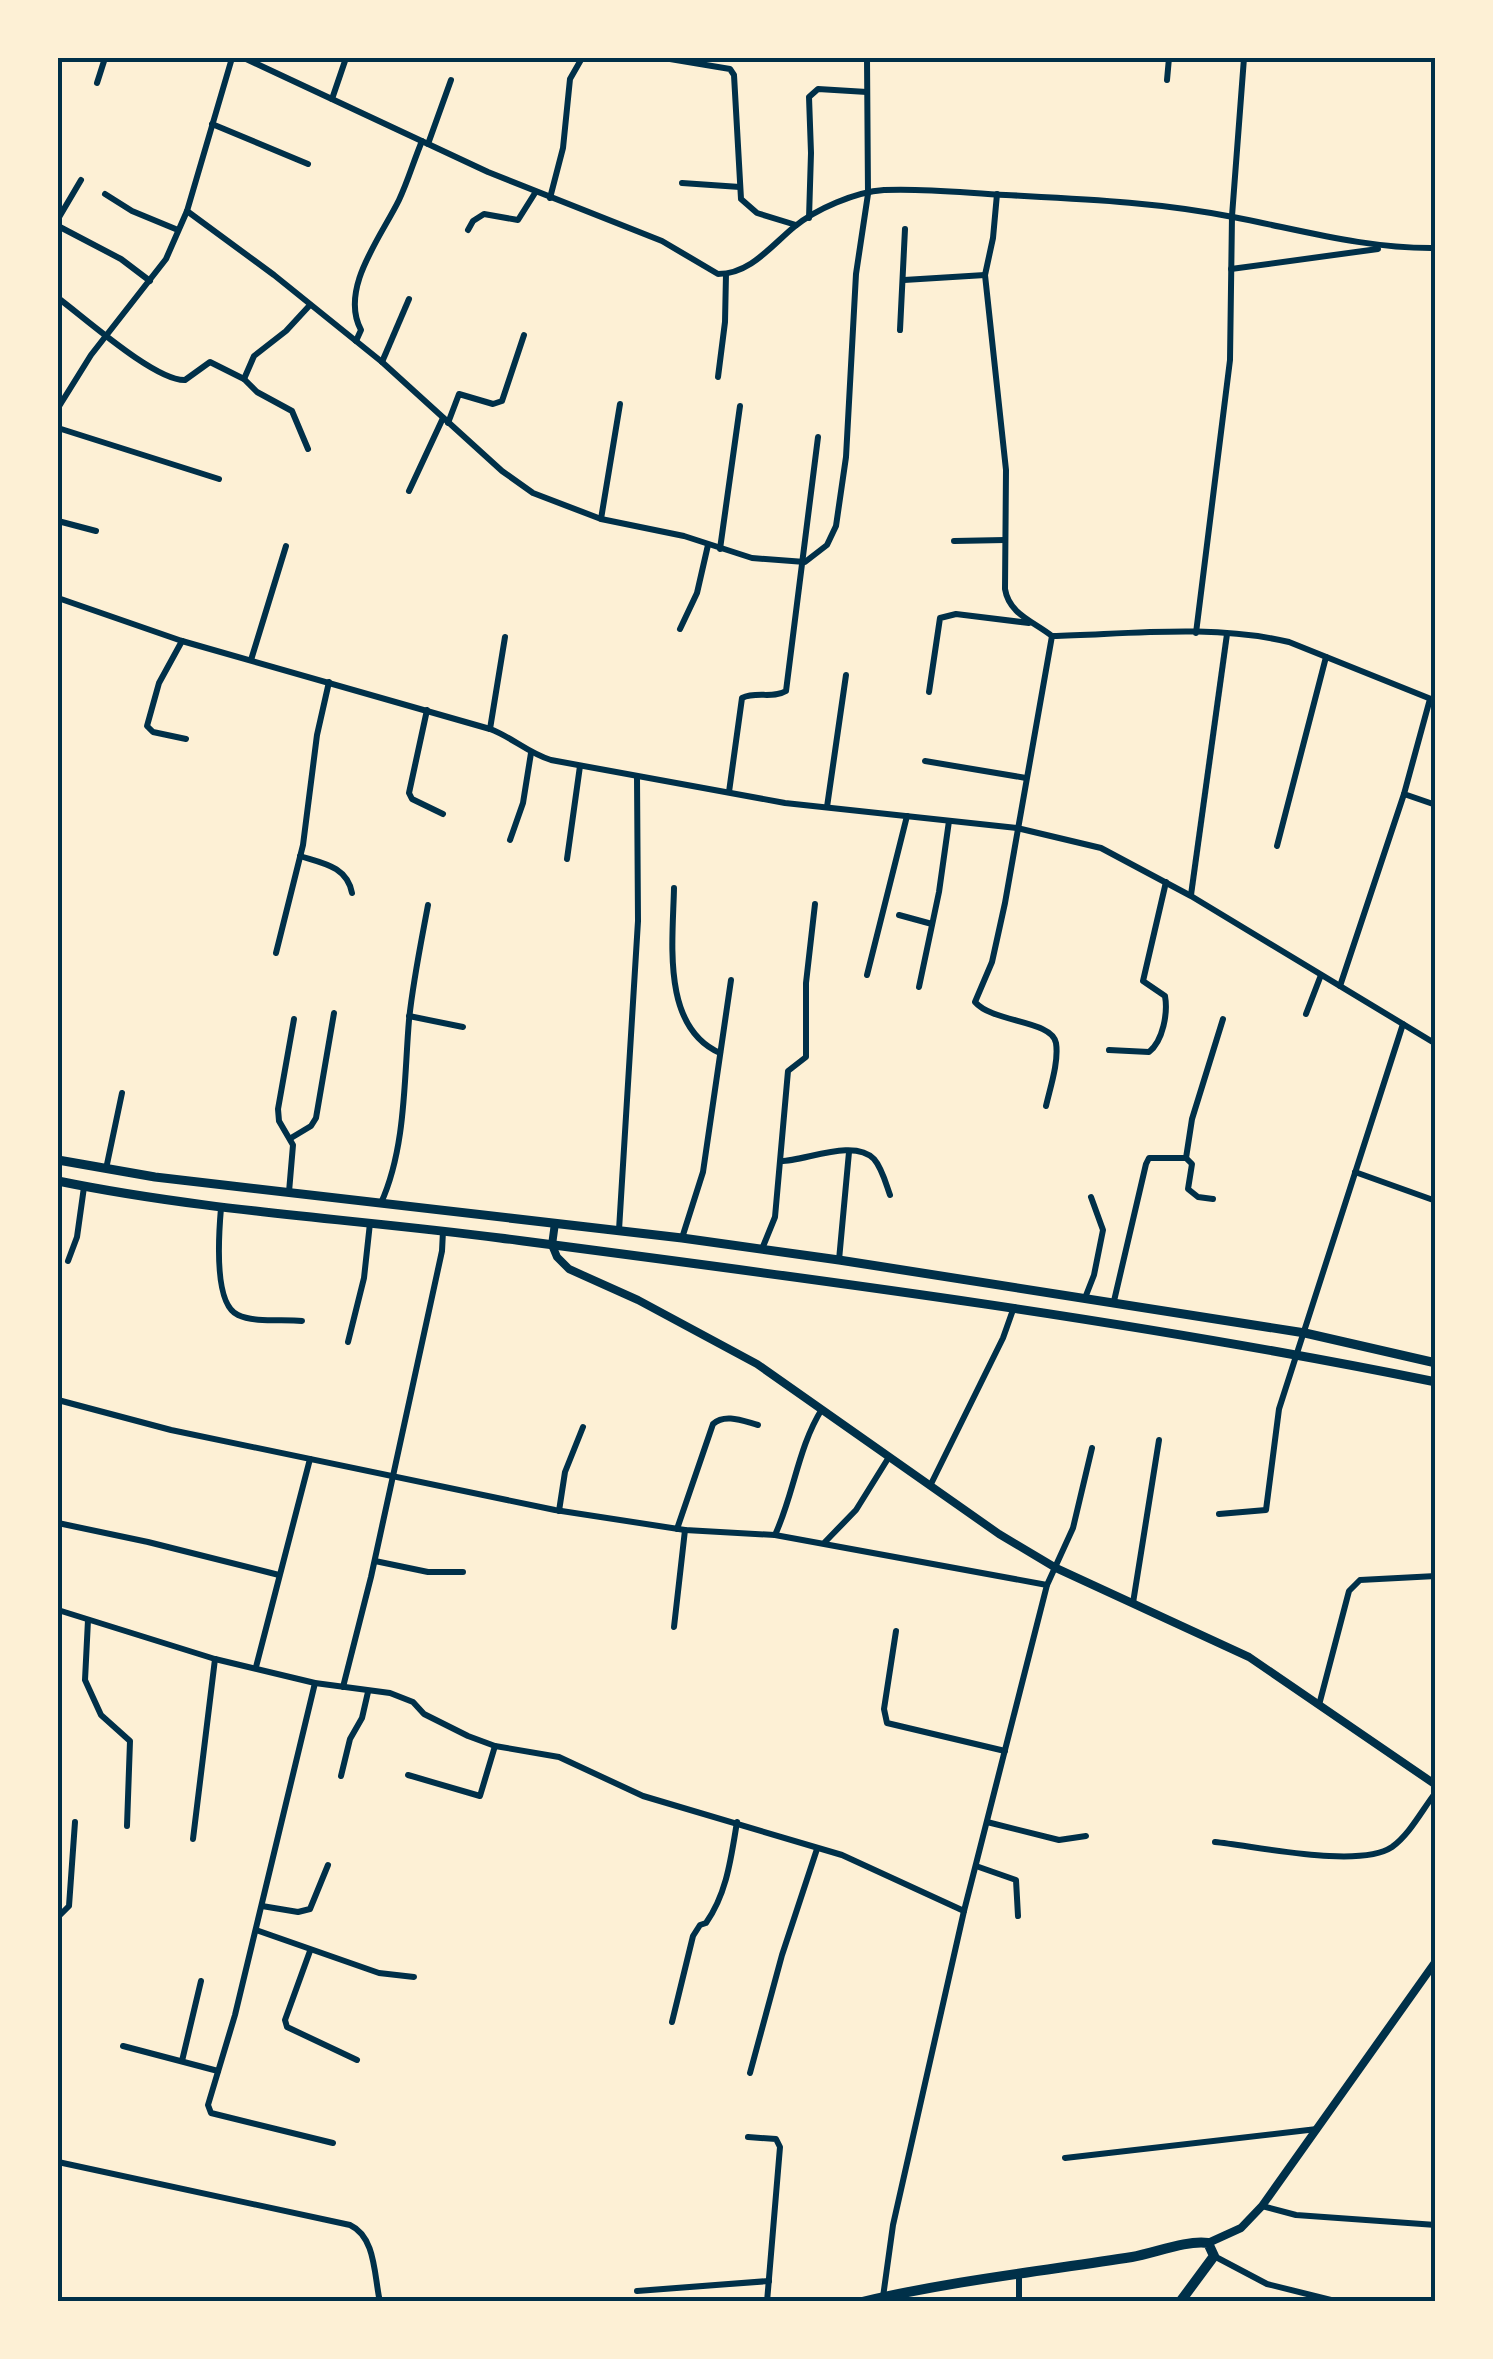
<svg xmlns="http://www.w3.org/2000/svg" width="1493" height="2359" viewBox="0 0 1493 2359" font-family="'Exo 2',sans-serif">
<rect width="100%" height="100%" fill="#fdf0d5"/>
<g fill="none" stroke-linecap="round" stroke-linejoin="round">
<g stroke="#003049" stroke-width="6">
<path d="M 244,58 L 488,172 L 662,241 L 718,274 C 750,274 771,246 794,227 C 816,209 855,192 884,190 C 925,188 966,193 1006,195 C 1082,199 1159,202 1233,217 C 1301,230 1366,249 1436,248"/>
<path d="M 664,58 L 730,69 L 734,75 L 741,199 L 757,213 L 796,225"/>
<path d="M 1167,80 L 1169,58"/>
<path d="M 97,83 L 105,58"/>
<path d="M 332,99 L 346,58"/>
<path d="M 212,124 L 308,164"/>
<path d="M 428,144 L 451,80"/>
<path d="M 682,183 L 740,187"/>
<path d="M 105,194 L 132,211 L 178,230"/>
<path d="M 997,194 L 993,238 L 985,275 L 1006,470 L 1005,589 C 1009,614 1033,621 1052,636"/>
<path d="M 550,198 L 563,148 L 570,79 L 582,58"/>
<path d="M 187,211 L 274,275 L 382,362 L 502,471 L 533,493 L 601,519 L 684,536 L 752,558 L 805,562 L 827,545 L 836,526 L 846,457 L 856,274 L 868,194 L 867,58"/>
<path d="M 809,218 L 811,153 L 809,97 L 818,89 L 867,92"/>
<path d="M 58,219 L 81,180"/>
<path d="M 58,226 L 121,259 L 150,281"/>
<path d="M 468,230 L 473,221 L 484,214 L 518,220 L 535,193"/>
<path d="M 1231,269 L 1378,249"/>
<path d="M 904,280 L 985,275"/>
<path d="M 58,298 C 85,318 155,381 185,380 L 210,362 L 244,379 L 257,392 L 292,411 L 308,449"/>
<path d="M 900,330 L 905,229"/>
<path d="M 356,341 L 361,330 C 339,289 381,237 399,200 C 408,181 414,160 422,141"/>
<path d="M 382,362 L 409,299"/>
<path d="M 718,377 L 725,322 L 726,274"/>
<path d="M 244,379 L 254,356 L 286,331 L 310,305"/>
<path d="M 58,408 L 91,355 L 166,259 L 187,211 L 232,58"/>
<path d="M 448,423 L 459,394 L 493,404 L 502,401 L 524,335"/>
<path d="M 58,428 L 219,479"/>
<path d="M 409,491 L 443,418"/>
<path d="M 601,519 L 620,404"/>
<path d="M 58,521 L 96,531"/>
<path d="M 954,541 L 1005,540"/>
<path d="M 720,549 L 740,406"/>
<path d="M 58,598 L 182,641 L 490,729 C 512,737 528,753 551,760 L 785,803 L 1017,828 L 1101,848 L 1191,896 L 1436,1044"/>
<path d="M 680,629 L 697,593 L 708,545"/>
<path d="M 1196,633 L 1230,360 L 1232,216 L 1244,58"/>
<path d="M 182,641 L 159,683 L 147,726 L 153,732 L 186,739"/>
<path d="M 251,660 L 286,546"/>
<path d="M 929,692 L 940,618 L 956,614 L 1029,623"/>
<path d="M 1430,699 L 1404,794 L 1436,805"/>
<path d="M 427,710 L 409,793 L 412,799 L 443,814"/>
<path d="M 490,729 L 505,637"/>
<path d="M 925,761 L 1026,778"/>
<path d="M 729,792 L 742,698 C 756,691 773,699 786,691 L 818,437"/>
<path d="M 827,807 L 846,675"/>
<path d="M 510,840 L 523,803 L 531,753"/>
<path d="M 1277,846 L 1326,657"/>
<path d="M 300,856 C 322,863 347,866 352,893"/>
<path d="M 567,859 L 580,766"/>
<path d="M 674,888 C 673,941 661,1027 720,1053"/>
<path d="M 1191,895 L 1227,634"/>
<path d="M 899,915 L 932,924"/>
<path d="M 276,953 L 303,845 L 317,735 L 329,682"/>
<path d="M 867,975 L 907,816"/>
<path d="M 1340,986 L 1404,794"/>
<path d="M 919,987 L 939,892 L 949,821"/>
<path d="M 1306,1014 L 1321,975"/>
<path d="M 409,1016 L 463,1027"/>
<path d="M 1109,1050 L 1149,1052 C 1163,1041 1168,1013 1165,996 L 1143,981 L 1166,882"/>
<path d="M 1046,1106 C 1050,1088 1059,1062 1056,1043 C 1052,1020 993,1023 975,1002 L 992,962 L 1005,903 L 1052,636 C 1130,634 1213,624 1289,642 L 1436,701"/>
<path d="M 291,1138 L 311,1126 L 316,1118 L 334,1013"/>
<path d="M 1186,1158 L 1192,1164 L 1188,1189 L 1198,1197 L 1213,1199"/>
<path d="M 781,1161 C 805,1161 854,1138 874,1159 C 882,1168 886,1184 890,1195"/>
<path d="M 106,1169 L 122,1093"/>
<path d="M 1355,1172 L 1436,1201"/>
<path d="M 289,1192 L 293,1145 L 279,1121 L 278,1109 L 294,1019"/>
<path d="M 381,1203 C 406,1148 404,1079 409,1020 C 413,981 421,943 428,905"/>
<path d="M 221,1208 C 219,1231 213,1304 238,1315 C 255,1323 284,1319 302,1321"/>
<path d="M 619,1230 L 638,921 L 637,777"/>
<path d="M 682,1238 L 703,1172 L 731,980"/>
<path d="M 762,1249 L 775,1217 L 788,1071 L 806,1057 L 806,983 L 815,904"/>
<path d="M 839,1260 L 849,1152"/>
<path d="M 68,1261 L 77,1237 L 84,1187"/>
<path d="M 1085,1298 L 1094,1275 L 1103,1230 L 1091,1197"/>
<path d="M 1114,1301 L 1146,1164 L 1149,1158 L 1186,1158 L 1192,1119 L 1223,1019"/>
<path d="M 348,1342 L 364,1278 L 370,1223"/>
<path d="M 58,1400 L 171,1430 L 555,1510 L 685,1530 L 775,1535 L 1047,1585"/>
<path d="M 930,1486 L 1003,1338 L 1014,1307"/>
<path d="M 559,1511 L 565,1472 L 583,1427"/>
<path d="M 1219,1514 L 1266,1510 L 1279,1409 L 1403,1024"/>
<path d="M 58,1523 L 148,1542 L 279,1575"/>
<path d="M 677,1529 L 713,1424 C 725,1413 743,1421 758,1425"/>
<path d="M 775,1535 C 794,1494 798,1447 822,1409"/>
<path d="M 825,1542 L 856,1510 L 889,1457"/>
<path d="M 375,1561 L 428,1572 L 463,1572"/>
<path d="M 1133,1603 L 1159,1440"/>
<path d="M 58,1610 L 215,1659 L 315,1683 L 390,1693 L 413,1702 L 424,1714 L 468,1736 L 495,1746 L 559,1757 L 643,1796 L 842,1855 L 964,1911"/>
<path d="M 88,1620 L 85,1680 L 101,1715 L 130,1741 L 127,1826"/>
<path d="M 674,1627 L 685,1530"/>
<path d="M 896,1631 L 884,1709 L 887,1723 L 1005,1751"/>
<path d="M 256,1667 L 310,1459"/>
<path d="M 315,1683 L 235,2015 L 208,2105 L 211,2113 L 333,2143"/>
<path d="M 343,1687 L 371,1577 L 442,1251 L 443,1231"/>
<path d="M 1319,1705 L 1349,1591 L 1360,1580 L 1436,1576"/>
<path d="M 408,1775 L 480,1796 L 495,1746"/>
<path d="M 341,1776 L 350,1739 L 362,1718 L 368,1692"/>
<path d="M 987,1822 L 1059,1840 L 1086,1836"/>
<path d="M 193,1839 L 215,1659"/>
<path d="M 1215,1842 C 1256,1846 1359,1869 1392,1847 C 1410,1834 1422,1810 1436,1792"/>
<path d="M 976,1866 L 1016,1880 L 1018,1916"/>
<path d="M 262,1906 L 298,1912 L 310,1909 L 328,1865"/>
<path d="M 58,1917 L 69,1906 L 75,1822"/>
<path d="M 256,1930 L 379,1973 L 414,1977"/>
<path d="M 310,1951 L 285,2020 L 287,2027 L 357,2060"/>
<path d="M 672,2022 L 693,1936 L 700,1925 L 706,1923 C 727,1893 731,1858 737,1822"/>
<path d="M 123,2046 L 218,2071"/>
<path d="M 182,2061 L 201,1981"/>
<path d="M 750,2073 L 782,1955 L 817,1849"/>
<path d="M 748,2137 L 776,2139 L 780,2147 L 767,2302"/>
<path d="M 1065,2158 L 1317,2129"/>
<path d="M 58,2162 L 350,2225 C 376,2237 374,2276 380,2302"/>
<path d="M 1262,2206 L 1296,2215 L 1436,2225"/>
<path d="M 1214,2256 L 1267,2284 L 1339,2302"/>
<path d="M 1019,2274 L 1019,2302"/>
<path d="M 637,2291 L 769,2281"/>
<path d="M 883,2297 L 893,2225 L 964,1911 L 1047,1585 L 1073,1528 L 1092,1448"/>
</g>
<g stroke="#003049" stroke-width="8">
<path d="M 555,1223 L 552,1245 L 557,1257 L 569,1269 L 638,1300 L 757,1364 L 999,1534 L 1056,1568 L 1249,1657 L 1436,1785"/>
<path d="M 1208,2243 L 1241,2228 L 1262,2206 L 1436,1961"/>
</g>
<g stroke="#003049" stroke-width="9">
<path d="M 58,1160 L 155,1177 L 682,1238 L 839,1260 L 1305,1333 L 1436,1363"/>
<path d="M 58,1181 C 204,1211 353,1219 500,1238 C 814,1279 1126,1319 1436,1382"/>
</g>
<path stroke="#003049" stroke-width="10" d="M 862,2302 C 951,2281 1042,2271 1132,2257 C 1155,2253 1186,2240 1208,2243 L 1214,2256 L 1180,2302"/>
</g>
<rect width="1493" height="2359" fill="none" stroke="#fdf0d5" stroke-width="120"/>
<rect x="60" y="60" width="1373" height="2239" fill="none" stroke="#003049" stroke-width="4"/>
</svg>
